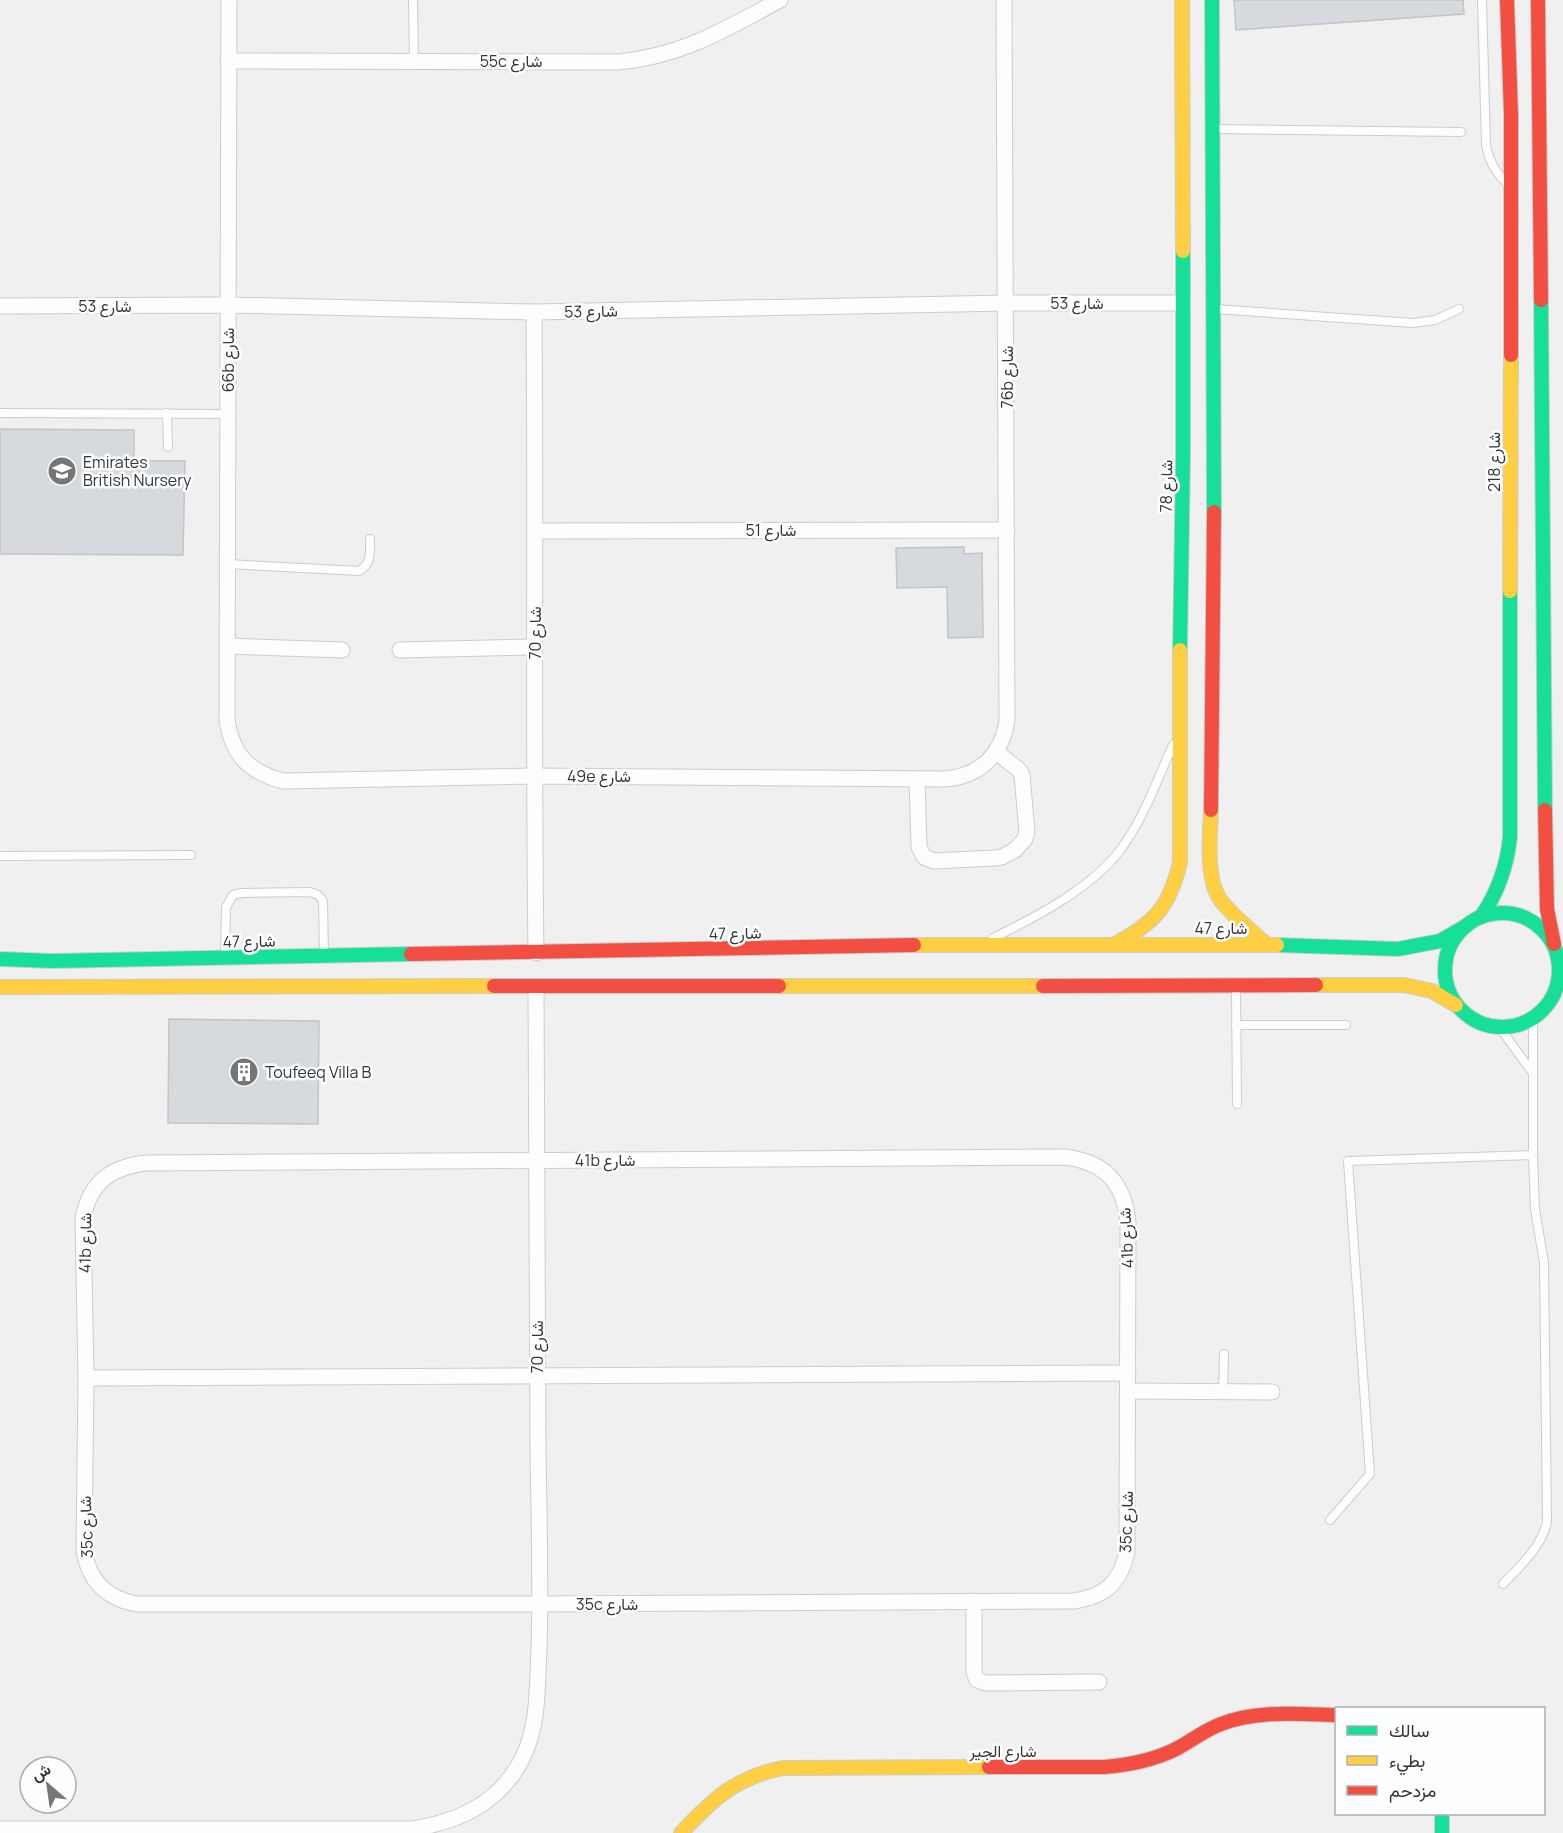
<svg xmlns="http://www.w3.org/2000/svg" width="1563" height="1833" viewBox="0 0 1563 1833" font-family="Manrope,Vazirmatn,sans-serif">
<rect width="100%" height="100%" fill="#f0f0f0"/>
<g fill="#d6dade" stroke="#c4c4c4" stroke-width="1.5">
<path d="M 1234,0 L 1463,0 L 1464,14 L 1236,30 Z"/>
<path d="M 0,429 L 134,430 L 134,461 L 185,461 L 183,555 L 0,554 Z"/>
<path d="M 964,547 L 964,554 L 982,553 L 983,637 L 948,638 L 947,587 L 897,588 L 896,548 Z"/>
<path d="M 169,1019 L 319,1021 L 318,1124 L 168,1123 Z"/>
</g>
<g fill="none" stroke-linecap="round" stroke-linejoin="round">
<g stroke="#ccc" stroke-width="10">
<g id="lane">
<path d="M 413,0 L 414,61"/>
<path d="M 1482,0 L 1486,145 C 1489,161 1495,173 1508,184"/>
<path d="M 1216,129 L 1461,132"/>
<path d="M 1215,309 L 1413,323 L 1435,320 L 1459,309"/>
<path d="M 0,413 L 228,414"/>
<path d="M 167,413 L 168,447"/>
<path d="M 228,564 L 359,571 C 372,563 370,552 370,539"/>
<path d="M 0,856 L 191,855"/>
<path d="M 993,938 C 1036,917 1092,888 1121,849 C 1144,818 1157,780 1173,745"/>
<path d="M 225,955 L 226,907 L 233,895 L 242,893 L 310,892 L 318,895 L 323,901 L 324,955"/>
<path d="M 1236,986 L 1237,1104"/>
<path d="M 1236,1025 L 1346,1025"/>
<path d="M 1500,1028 L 1532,1072"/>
<path d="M 1533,1155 L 1533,1019"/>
<path d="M 1223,1392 L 1224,1354"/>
<path d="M 1330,1520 L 1370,1474 L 1348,1161 L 1533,1155 L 1535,1209 L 1544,1263 L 1547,1522 C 1541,1548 1521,1565 1503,1584"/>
</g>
</g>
<g stroke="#ccc" stroke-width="17">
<g id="street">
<path d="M 229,0 L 227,720 C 232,755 249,772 283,781 L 534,776 L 945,779 C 980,776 1002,755 1007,720 L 1004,0"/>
<path d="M 228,61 L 618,62 C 682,56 724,30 780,0"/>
<path d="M 0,306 L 228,305 L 534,312 L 1007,303 L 1183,303"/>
<path d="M 534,312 C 536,526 533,739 536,953"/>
<path d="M 536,531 L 1007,530"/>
<path d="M 227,646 L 342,650"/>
<path d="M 400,650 L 535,647"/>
<path d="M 917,779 L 919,847 L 924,857 L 934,861 L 994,858 L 1002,857 L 1015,850 L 1025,839 L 1027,832 L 1022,775 L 1018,769 L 996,752"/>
<path d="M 1065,1157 C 1104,1162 1124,1182 1128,1222 L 1127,1552 C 1120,1583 1106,1596 1074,1601 L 540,1604 L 136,1604 C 106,1598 89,1581 84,1551 L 86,1378 L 83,1218 C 90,1182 111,1167 146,1163 Z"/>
<path d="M 86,1378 L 1128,1373"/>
<path d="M 1128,1391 L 1272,1392"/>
<path d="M 974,1601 L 974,1672 L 977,1680 L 986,1683 L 1099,1682"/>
<path d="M 0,1829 L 413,1829 C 460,1821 500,1803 523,1757 C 539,1724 537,1686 539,1650 C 541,1583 539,1516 538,1449 C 536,1295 536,1141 536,988"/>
</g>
</g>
<g stroke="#ccc" stroke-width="16">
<g id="fast">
<path d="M 1212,0 L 1214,512"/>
<path d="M 1541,300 L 1545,810"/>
<path d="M 1180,650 L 1183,456 L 1183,251"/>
<circle cx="1502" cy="970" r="57"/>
<path d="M 1481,917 C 1498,892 1507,867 1510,837 L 1510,591"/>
<path d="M 1277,945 L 1398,949 L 1440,941 L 1466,926"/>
<path d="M 0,959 L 52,961 L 411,954"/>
<path d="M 1442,1814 L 1442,1833"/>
</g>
</g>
<g stroke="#ccc" stroke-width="16">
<g id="slow">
<path d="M 1182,0 L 1183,251"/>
<path d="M 1510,591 L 1511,355"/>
<path d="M 1211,810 C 1210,836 1205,881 1222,902 C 1235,918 1252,931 1267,945"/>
<path d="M 1115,944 C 1155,923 1170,906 1180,862 L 1180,650"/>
<path d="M 914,945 L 1277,945"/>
<path d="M 1316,985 L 1404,985 L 1432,991 L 1456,1005"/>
<path d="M 779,986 L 1043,986"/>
<path d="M 0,987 L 494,986"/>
<path d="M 681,1833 C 713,1799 736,1777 783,1768 L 989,1767"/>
</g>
</g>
<g stroke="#ccc" stroke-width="16">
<g id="jam">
<path d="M 1507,0 L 1511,114 L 1511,355"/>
<path d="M 1538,0 L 1541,300"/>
<path d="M 1211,810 L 1214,512"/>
<path d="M 1545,810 L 1547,909 L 1554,944"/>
<path d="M 411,954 L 914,945"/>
<path d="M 494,986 L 779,986"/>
<path d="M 1043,986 L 1316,985"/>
<path d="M 989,1767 L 1104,1767 C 1129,1765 1154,1760 1176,1749 C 1191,1741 1205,1730 1221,1724 C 1257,1710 1298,1714 1336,1715"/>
</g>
</g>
<use href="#lane" stroke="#fdfdfd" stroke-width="8"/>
<use href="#street" stroke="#fdfdfd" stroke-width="15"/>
<use href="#fast" stroke="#16e098" stroke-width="14"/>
<use href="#slow" stroke="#ffcf43" stroke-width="14"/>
<use href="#jam" stroke="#f24e42" stroke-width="14"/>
</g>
<defs>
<g id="school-disc" transform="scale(1.5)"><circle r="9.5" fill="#767677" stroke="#fdfeff"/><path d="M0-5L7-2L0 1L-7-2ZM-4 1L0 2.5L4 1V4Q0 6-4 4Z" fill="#fff"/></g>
<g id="building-disc" transform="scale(1.5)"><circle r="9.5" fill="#767677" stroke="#fdfeff"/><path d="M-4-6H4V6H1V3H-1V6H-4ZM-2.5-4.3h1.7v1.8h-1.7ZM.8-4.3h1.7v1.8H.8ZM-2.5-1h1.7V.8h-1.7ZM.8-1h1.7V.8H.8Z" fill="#fff"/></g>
</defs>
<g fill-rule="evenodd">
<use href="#school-disc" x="62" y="471"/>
<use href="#building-disc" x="244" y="1072"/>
</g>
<g text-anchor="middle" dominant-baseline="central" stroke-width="5" stroke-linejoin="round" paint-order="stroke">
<g font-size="16" fill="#353536" stroke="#fdfeff">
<text x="511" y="61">55c شارع</text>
<text x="1077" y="303">شارع 53</text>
<text x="105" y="306">شارع 53</text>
<text transform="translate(591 311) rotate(-1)">شارع 53</text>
<text transform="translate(228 360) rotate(-90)">66b شارع</text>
<text transform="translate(1007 377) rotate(-90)">76b شارع</text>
<text transform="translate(1494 462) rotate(-90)">شارع 218</text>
<text transform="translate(1166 486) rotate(-89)">شارع 78</text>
<text x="771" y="530">شارع 51</text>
<text transform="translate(535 633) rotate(-90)">شارع 70</text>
<text x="599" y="776">49e شارع</text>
<text x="1221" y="928">شارع 47</text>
<text transform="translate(735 933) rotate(-1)">شارع 47</text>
<text transform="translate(249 941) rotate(-1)">شارع 47</text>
<text x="605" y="1160">41b شارع</text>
<text transform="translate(1126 1238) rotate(-93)">41b شارع</text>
<text transform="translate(85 1243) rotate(-89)">41b شارع</text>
<text transform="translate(537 1347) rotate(-90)">شارع 70</text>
<text transform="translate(1126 1522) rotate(-88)">35c شارع</text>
<text transform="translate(86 1527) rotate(-92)">35c شارع</text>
<text x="607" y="1604">35c شارع</text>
<text x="1003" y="1751">شارع الجير</text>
</g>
<g font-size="16" fill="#353536" stroke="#fdfeff" text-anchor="start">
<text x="83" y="462">Emirates<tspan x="83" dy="18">British Nursery</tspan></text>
<text x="265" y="1072">Toufeeq Villa B</text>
</g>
</g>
<rect x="1335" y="1707" width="210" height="108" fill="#fdfeff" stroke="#adaeaf" stroke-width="1.5"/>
<rect x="1347" y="1726" width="30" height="9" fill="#16e098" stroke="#adaeaf" stroke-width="1.5"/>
<text x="1389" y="1737" font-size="18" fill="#353536">سالك</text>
<rect x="1347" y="1756" width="30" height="9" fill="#ffcf43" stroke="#adaeaf" stroke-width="1.5"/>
<text x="1389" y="1767" font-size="18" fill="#353536">بطيء</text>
<rect x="1347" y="1786" width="30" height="9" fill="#f24e42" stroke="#adaeaf" stroke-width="1.5"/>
<text x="1389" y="1797" font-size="18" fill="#353536">مزدحم</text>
<g transform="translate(48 1785) rotate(331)"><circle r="28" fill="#fdfeff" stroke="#adaeaf" stroke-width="1.5"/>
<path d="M0-4.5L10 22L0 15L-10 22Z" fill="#767677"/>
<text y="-9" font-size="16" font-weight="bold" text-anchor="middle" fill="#353536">ش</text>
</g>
</svg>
